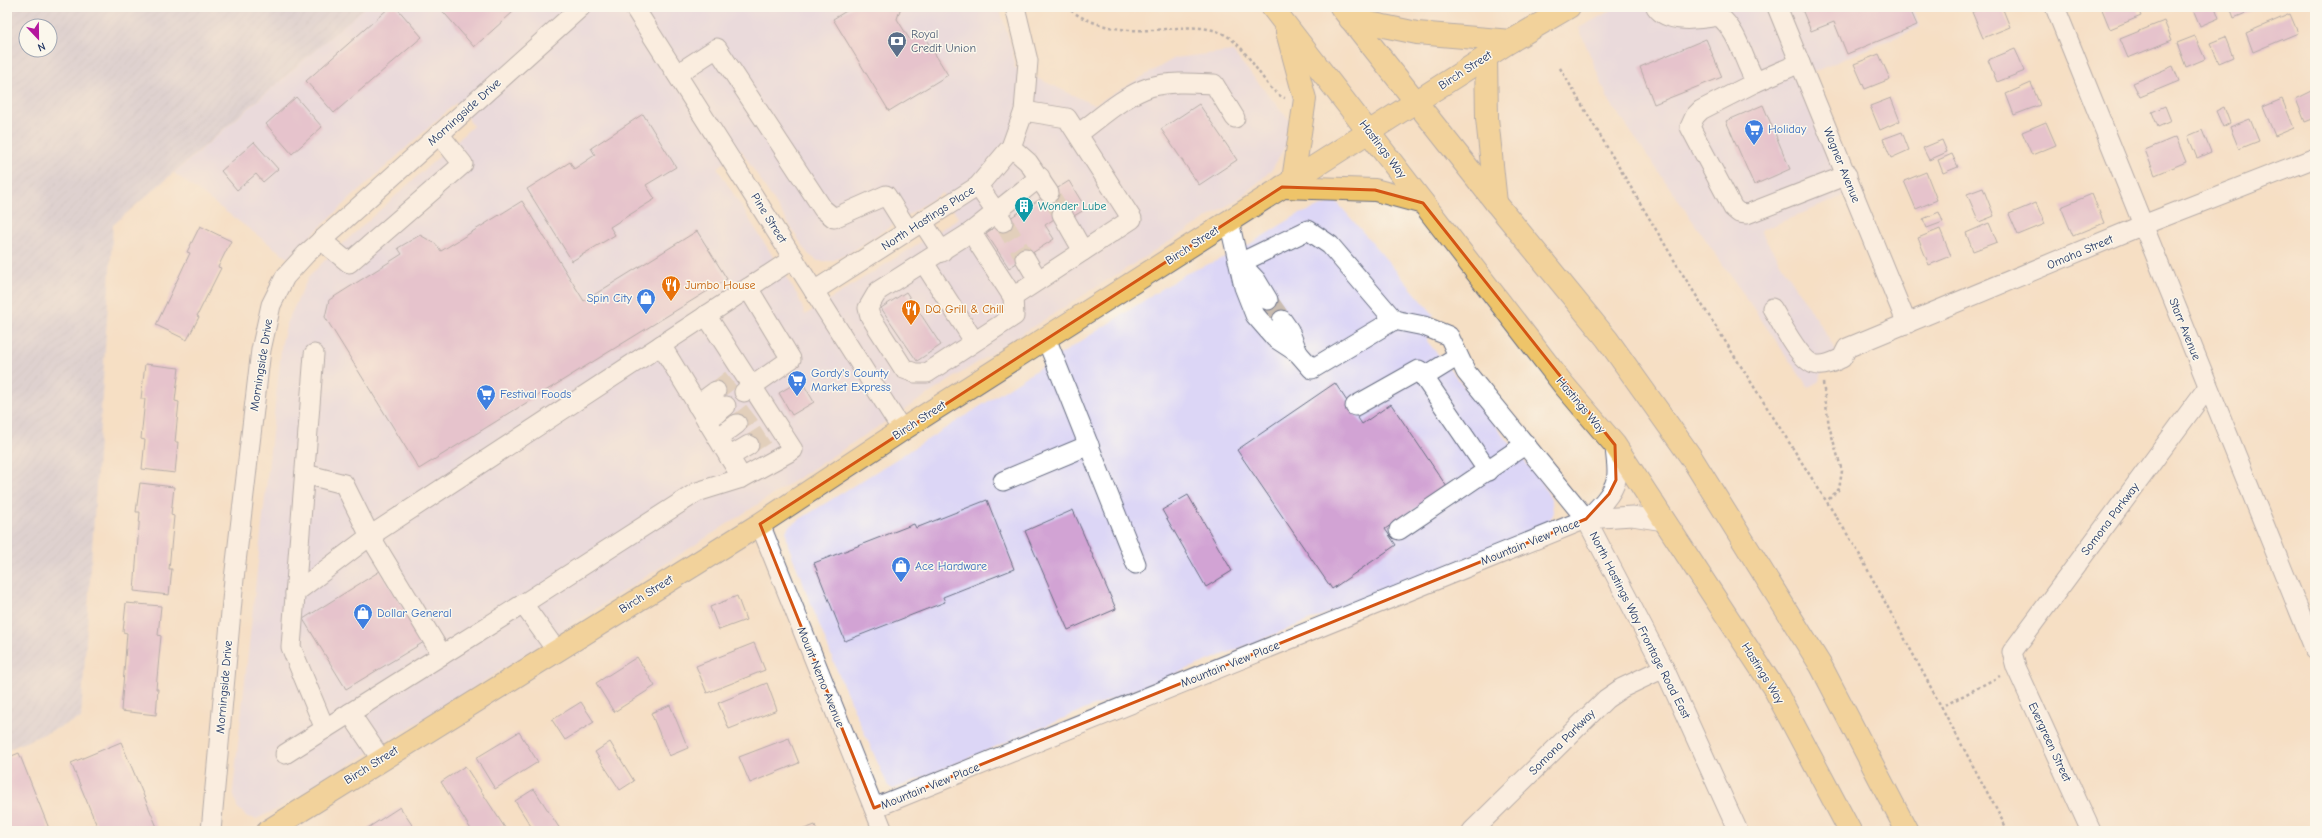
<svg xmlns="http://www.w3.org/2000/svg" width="2322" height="838" viewBox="0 0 2322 838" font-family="'Comic Neue',sans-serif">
<defs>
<pattern id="industrial-furrows" width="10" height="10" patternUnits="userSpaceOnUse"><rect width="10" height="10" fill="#c2c2dc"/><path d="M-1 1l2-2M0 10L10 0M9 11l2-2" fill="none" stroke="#a6a7bf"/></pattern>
</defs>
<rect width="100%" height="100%" fill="#fbf7ec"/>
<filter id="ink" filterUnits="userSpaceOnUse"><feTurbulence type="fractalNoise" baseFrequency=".025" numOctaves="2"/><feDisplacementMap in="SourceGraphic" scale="8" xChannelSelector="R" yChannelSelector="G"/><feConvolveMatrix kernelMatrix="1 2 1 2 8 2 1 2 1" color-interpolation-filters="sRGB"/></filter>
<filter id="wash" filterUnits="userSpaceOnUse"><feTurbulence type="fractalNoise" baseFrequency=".012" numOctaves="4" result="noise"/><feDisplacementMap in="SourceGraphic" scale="16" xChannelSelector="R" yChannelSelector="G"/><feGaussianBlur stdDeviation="0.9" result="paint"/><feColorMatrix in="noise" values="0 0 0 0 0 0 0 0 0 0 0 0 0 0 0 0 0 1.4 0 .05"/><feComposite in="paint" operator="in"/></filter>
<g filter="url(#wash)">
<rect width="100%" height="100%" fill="#f5dfc4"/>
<g fill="#dcd6f6" fill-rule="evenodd">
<path d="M 365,7 L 999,7 L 1013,51 L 1014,67 L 1094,105 L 1175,58 L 1232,51 L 1292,123 L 1287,143 L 1273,168 L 1261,180 L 1238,199 L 1031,328 L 467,692 L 278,809 L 256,819 L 247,817 L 237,807 L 233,791 L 282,342 L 288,320 L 308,278 L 328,257 L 473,126 L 457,102 L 352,197 L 288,258 L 174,173 ZM 741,150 L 808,254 L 818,261 L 831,261 L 848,254 L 942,193 L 959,218 L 805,315 L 798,296 L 717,168 Z"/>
<path d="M 1617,7 L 1912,7 L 1920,27 L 1797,79 L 1844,196 L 1760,231 L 1839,355 L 1820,375 L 1819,382 L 1808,387 L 1608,99 L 1579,28 Z"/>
<path d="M 1336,201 L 1434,315 L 1430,318 L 1427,341 L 1543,484 L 1552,502 L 1553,512 L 1549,522 L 1542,528 L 1074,714 L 899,787 L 893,789 L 888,786 L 840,678 L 788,545 L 786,531 L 789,526 L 962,418 L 1185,274 L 1237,252 L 1297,215 Z"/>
</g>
<path fill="url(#industrial-furrows)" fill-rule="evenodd" d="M 7,7 L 365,7 L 113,225 L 81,718 L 7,750 ZM 26,26 L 50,26 L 50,50 L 26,50 Z"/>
<g id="blocks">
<g fill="#d2a3d4">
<path d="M 390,7 L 396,7 L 422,37 L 334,113 L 306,81 Z"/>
<path d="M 439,7 L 509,7 L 513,12 L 474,47 Z"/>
<path d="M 853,7 L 901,7 L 897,19 L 910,40 L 922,33 L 948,75 L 889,111 L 833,19 Z"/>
<path d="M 1801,7 L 1909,7 L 1917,25 L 1847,54 L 1834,22 L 1811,31 Z"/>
<path d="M 1984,7 L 2002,7 L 2010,27 L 1983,38 L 1972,12 Z"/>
<path d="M 2101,7 L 2137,7 L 2141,16 L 2110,29 Z"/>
<path d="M 2192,7 L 2215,7 L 2219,18 L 2200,26 Z"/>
<path d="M 2230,7 L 2260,7 L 2234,18 Z"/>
<path d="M 2290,14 L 2298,33 L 2253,52 L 2246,33 Z"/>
<path d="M 2164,21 L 2172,40 L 2128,58 L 2120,39 Z"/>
<path d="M 2195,36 L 2205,59 L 2186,67 L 2177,43 Z"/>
<path d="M 2225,37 L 2233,57 L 2219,63 L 2210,43 Z"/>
<path d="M 1706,39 L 1722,77 L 1654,104 L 1640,67 Z"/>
<path d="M 2015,49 L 2025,71 L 1997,82 L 1988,60 Z"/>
<path d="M 1879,54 L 1890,79 L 1865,89 L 1854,64 Z"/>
<path d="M 2173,66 L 2179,81 L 2140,97 L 2133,83 Z"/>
<path d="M 2031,83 L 2040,105 L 2014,115 L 2006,94 Z"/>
<path d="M 2312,91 L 2315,98 L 2315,118 L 2305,122 L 2296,99 Z"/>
<path d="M 296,97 L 322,127 L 292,154 L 266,124 Z"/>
<path d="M 1891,98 L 1900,121 L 1880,130 L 1870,106 Z"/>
<path d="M 2282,99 L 2294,128 L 2275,136 L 2263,107 Z"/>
<path d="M 1199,104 L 1237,160 L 1199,185 L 1161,129 Z"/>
<path d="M 1763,105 L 1790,169 L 1754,185 L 1726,121 Z"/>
<path d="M 2165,106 L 2171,121 L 2158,127 L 2152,112 Z"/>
<path d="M 2224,107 L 2230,123 L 2223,127 L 2216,111 Z"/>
<path d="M 643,114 L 676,167 L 646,185 L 655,199 L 610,227 L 615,235 L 572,261 L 527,189 L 570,162 L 574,169 L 595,155 L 591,148 Z"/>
<path d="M 2250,119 L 2259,141 L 2239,149 L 2230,127 Z"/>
<path d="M 2046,122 L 2056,145 L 2032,155 L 2022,132 Z"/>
<path d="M 2202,130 L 2211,152 L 2197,158 L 2188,136 Z"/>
<path d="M 1902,132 L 1909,150 L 1891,158 L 1883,139 Z"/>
<path d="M 2176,137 L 2186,162 L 2155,175 L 2145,150 Z"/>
<path d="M 1942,140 L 1947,152 L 1929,160 L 1923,148 Z"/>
<path d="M 254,142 L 278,169 L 263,182 L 256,174 L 237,190 L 221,171 Z"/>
<path d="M 1952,154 L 1958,167 L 1943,173 L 1938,160 Z"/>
<path d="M 1926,172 L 1937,200 L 1916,209 L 1904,181 Z"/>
<path d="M 1069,181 L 1086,209 L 1072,217 L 1068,210 L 1045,225 L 1054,239 L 1009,268 L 986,233 Z"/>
<path d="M 1983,188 L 1994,216 L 1979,222 L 1967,194 Z"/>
<path d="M 2092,194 L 2104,223 L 2073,236 L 2061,207 Z"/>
<path d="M 522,201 L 584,301 L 697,231 L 727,279 L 419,469 L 325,317 L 329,300 L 402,254 L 398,248 L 420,235 L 436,244 L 441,251 Z"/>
<path d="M 2036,203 L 2045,224 L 2018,235 L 2009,214 Z"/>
<path d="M 1939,212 L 1943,222 L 1927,228 L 1923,219 Z"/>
<path d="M 1989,223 L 1997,242 L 1973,251 L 1966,233 Z"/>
<path d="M 200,226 L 231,241 L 218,267 L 221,268 L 197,316 L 199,317 L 187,340 L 156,325 L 190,253 L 187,252 Z"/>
<path d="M 1940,229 L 1951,256 L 1929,265 L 1918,238 Z"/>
<path d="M 906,292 L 941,345 L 917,361 L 881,308 Z"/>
<path d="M 145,364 L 179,368 L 175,401 L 179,402 L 175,442 L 178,442 L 175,473 L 142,469 L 145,440 L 141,439 L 145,399 L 141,399 Z"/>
<path d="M 801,380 L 814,402 L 792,415 L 779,393 Z"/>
<path d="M 1335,383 L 1362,424 L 1391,404 L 1447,487 L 1385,529 L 1396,545 L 1332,589 L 1237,450 Z"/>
<path d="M 140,483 L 174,487 L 171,515 L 174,516 L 169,569 L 172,569 L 169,595 L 134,591 L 140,512 L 136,512 Z"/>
<path d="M 1188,495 L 1232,571 L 1206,587 L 1162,510 Z"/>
<path d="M 987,500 L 1014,569 L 943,597 L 945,602 L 845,641 L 814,563 L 914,524 L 916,528 Z"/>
<path d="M 1073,510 L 1116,609 L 1068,630 L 1025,531 Z"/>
<path d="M 380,571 L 424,642 L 346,689 L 303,619 Z"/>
<path d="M 737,596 L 746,620 L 719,630 L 710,607 Z"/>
<path d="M 126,603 L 161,606 L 158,635 L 161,636 L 156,689 L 158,689 L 156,715 L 121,711 L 127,633 L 123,632 Z"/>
<path d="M 754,643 L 765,670 L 707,693 L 696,666 Z"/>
<path d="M 637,657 L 655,686 L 614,712 L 596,683 Z"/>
<path d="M 767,683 L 777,710 L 729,729 L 718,703 Z"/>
<path d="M 581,702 L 594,722 L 565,740 L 552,720 Z"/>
<path d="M 670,705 L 688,748 L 669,756 L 651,713 Z"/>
<path d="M 519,732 L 538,762 L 495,789 L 476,758 Z"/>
<path d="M 789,738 L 799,763 L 750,783 L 739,757 Z"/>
<path d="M 121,742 L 157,827 L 147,831 L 99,831 L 71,763 Z"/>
<path d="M 610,742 L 634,781 L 620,790 L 595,752 Z"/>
<path d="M 19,753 L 50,831 L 7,831 L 7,758 Z"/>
<path d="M 465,766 L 507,831 L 472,831 L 441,782 Z"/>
<path d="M 534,789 L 560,829 L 557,831 L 534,831 L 515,801 Z"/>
<path d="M 400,807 L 416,831 L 363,831 Z"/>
<path d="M 815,825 L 817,831 L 799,831 Z"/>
</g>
</g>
</g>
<g filter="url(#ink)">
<use href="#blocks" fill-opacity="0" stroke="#676d82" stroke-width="1"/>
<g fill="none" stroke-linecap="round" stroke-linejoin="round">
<g stroke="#c9bcb0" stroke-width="19" stroke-dasharray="19 10" stroke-linecap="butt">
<path d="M 1049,193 L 1062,214"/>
<path d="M 1003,222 L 1025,258"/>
<path d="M 1268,300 L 1282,320"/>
<path d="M 716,391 L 734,377"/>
<path d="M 737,424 L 755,410"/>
<path d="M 749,445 L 769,432"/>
</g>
<g stroke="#676d82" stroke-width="21">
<g id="minor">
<path d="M 634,7 L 902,430"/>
<path d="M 1656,7 C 1668,25 1701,19 1719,16 C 1739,32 1743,61 1756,82 L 1800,63"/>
<path d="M 1777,7 L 1907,324"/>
<path d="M 2055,7 L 2315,650"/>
<path d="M 677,74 L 717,48 L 823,209 L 834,218 L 886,195 L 908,230"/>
<path d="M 1756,82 L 1701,110 L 1695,116 L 1690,127 L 1733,208 L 1739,213 L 1747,214 L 1847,175"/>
<path d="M 1078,134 C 1100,118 1123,96 1150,87 C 1170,81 1194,83 1214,84 L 1235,118"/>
<path d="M 1011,147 L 1028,162 L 1049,193"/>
<path d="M 978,186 L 1003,222"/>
<path d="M 1062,214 L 1083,251"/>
<path d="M 922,221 L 942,252"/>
<path d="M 1229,221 L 1244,287 L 1255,315 L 1275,338 L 1298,353 L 1312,369 L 1394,320 L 1330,245 L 1308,230 L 1240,263"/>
<path d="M 971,232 L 1040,177"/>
<path d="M 321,240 L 349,263 L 463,164 L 439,134"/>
<path d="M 1025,258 L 1038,280"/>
<path d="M 924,263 L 974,341"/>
<path d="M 1240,263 L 1256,280 L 1268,300"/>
<path d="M 814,291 L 978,186 L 1011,147 L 1024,111 L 1028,61 L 1015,7"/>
<path d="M 1013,297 L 1014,316 L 927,373 L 915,373 L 904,369 L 870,316 L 868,308 L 878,291 L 971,232 L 1013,297 L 1132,219 L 1067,118 L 1024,111"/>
<path d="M 1772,308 C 1781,322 1801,365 1818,365 C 1826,366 1835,361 1842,358 L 1847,348 L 2143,225 L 2315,158"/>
<path d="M 1282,320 L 1289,330 L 1298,353"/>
<path d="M 1394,320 L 1424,326 L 1449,336 L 1466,372 L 1586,519 L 1664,668 L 1738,831"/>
<path d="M 1046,338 L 1136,564"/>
<path d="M 661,345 L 742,478"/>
<path d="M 314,354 L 291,647 L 325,729"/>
<path d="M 1424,377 L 1458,356"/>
<path d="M 744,392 L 791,359 L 748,288"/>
<path d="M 697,405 L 716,391"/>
<path d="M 1355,406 L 1419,370 L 1488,471"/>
<path d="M 707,421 L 726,406"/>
<path d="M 718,438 L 737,424"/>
<path d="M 729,457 L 749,445"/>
<path d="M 1003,481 L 1089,445"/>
<path d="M 1586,519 L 1632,516 L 1664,521"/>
<path d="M 760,524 L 883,831"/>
<path d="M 1399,530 L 1526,444"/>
<path d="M 295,593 L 370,536 L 344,484 L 305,474"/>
<path d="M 523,604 L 697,492 L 742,478 L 793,450 L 706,315"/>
<path d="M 442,655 L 523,604 L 556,650"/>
<path d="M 285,754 L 350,713"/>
<path d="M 381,759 L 350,713 L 442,655 L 370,536 L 794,258"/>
<path d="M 874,808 L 1586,519 C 1597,510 1613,494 1616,480 C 1619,470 1615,456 1615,445"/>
<path d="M 211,831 L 234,579 L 261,350 L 271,305 L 285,277 L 306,254 L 581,7"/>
<path d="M 1472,831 L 1606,699 L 1622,688 L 1664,668"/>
<path d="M 2091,831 L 2016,667 L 2012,652 L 2208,387"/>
</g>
</g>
<g stroke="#676d82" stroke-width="24">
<g id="major">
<path d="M 1272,7 L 1563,384 L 1615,445 L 1775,690 L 1850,831"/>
<path d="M 1341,7 L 1496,203 L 1607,339 L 1691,457 L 1821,666 L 1907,831"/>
<path d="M 1350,19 L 1417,33 L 1511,41"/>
<path d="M 1287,32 L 1305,99 L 1293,180"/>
<path d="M 1486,57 L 1487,118 L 1496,203"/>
<path d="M 1282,187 L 1375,190 L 1423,203"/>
<path d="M 268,831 L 760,524 L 902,430 L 1511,41 L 1569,7"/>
</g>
</g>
<g stroke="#676d82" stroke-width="2.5" stroke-dasharray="3 3" stroke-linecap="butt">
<path d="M 1066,7 C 1090,26 1122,32 1152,30 C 1175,29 1197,24 1219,32 C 1250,44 1262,90 1285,98"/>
<path d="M 1560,68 L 1680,270 L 1856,548 L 2008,831"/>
<path d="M 1823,383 L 1829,426 L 1842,471 L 1839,489 L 1827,501"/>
<path d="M 1940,708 L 2000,676"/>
</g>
<use href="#minor" stroke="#fff" stroke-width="19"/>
<use href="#major" stroke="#eec469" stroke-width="22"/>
</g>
</g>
<path d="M0 0H2322V838H0ZM 1282,187 L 1375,190 L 1423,203 L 1615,445 L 1616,480 L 1609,494 L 1586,519 L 874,808 L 760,524 Z" fill="#f5dfc4" fill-opacity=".55" fill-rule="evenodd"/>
<path fill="none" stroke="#d45514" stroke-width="3" stroke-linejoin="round" d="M 1282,187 L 1375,190 L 1423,203 L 1615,445 L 1616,480 L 1609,494 L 1586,519 L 874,808 L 760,524 Z"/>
<defs>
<g id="bank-pin" transform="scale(1)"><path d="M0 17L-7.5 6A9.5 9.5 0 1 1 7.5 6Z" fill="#5c6f8a" stroke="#fbf7ec"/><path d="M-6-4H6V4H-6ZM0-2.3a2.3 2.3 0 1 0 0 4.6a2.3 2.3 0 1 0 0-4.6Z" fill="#fff"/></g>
<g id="supermarket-pin" transform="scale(1)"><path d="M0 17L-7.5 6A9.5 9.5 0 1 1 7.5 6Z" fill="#3f7fe0" stroke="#fbf7ec"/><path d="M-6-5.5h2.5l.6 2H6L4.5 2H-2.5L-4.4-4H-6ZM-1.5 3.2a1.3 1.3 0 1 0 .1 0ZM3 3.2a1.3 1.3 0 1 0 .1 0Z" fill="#fff"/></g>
<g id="building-pin" transform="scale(1)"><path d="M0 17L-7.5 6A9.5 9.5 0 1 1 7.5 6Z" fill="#0f9aa8" stroke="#fbf7ec"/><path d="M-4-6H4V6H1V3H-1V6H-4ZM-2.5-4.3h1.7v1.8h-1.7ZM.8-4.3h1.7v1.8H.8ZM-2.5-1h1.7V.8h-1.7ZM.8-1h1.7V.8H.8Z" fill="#fff"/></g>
<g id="restaurant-pin" transform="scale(1)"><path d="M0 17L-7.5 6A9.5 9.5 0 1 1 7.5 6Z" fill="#e8710a" stroke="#fbf7ec"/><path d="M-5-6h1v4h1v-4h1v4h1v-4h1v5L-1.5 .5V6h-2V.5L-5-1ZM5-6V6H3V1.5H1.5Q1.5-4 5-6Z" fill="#fff"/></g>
<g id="shop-pin" transform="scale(1)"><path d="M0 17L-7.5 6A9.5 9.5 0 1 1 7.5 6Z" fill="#3f7fe0" stroke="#fbf7ec"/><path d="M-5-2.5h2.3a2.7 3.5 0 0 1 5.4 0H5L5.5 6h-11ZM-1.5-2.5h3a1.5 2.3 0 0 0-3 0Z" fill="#fff"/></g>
</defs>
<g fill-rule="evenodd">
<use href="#bank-pin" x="897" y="41"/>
<use href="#supermarket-pin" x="1754" y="129"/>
<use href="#building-pin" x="1024" y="206"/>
<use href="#restaurant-pin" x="671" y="285"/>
<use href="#shop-pin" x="646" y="298"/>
<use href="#restaurant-pin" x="911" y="309"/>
<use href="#supermarket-pin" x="797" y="380"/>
<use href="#supermarket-pin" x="486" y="394"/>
<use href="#shop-pin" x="901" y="566"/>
<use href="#shop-pin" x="363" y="613"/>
</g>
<g text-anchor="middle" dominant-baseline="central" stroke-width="3" stroke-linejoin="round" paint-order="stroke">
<g font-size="12" fill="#4e5e75" stroke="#fbf7ec" text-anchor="start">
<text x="911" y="34">Royal<tspan x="911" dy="14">Credit Union</tspan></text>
</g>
<g font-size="12" fill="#1b2f5e" stroke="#fbf7ec">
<text transform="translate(1465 70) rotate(-33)">Birch Street</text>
<text transform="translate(464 112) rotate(-42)">Morningside Drive</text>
<text transform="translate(1383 149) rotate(53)">Hastings Way</text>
<text transform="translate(1842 165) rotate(68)">Wagner Avenue</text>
<text transform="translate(769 218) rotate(58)">Pine Street</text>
<text transform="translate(928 218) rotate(-33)">North Hastings Place</text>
<text transform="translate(1192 245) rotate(-33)">Birch Street</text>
<text transform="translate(2080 252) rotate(-23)">Omaha Street</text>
<text transform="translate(2185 329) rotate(68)">Starr Avenue</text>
<text transform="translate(261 365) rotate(-81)">Morningside Drive</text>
<text transform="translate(1581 405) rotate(50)">Hastings Way</text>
<text transform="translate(919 420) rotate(-33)">Birch Street</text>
<text transform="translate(2110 519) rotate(-53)">Somona Parkway</text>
<text transform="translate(1530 542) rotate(-22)">Mountain View Place</text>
<text transform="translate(646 594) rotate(-32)">Birch Street</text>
<text transform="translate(1640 625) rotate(63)">North Hastings Way Frontage Road East</text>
<text transform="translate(1230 664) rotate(-22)">Mountain View Place</text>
<text transform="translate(1763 673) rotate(58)">Hastings Way</text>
<text transform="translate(821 677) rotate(68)">Mount Nemo Avenue</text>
<text transform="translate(224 687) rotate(-85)">Morningside Drive</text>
<text transform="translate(1562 742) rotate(-45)">Somona Parkway</text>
<text transform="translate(2050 742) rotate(65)">Evergreen Street</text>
<text transform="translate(371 765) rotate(-32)">Birch Street</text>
<text transform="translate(930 786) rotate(-22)">Mountain View Place</text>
</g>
<g font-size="12" fill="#366cbe" stroke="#fbf7ec" text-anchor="start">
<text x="1768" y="129">Holiday</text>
<text x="632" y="298" text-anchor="end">Spin City</text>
<text x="811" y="373">Gordy's County<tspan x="811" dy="14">Market Express</tspan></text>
<text x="500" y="394">Festival Foods</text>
<text x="915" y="566">Ace Hardware</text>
<text x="377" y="613">Dollar General</text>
</g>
<g font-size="12" fill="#0d838f" stroke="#fbf7ec" text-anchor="start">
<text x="1038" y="206">Wonder Lube</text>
</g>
<g font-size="12" fill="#c56008" stroke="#fbf7ec" text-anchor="start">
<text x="685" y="285">Jumbo House</text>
<text x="925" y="309">DQ Grill &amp; Chill</text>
</g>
</g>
<rect width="2322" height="838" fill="none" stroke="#fbf7ec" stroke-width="24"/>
<g transform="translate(38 38) rotate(158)"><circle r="19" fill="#fbf7ec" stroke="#a1a7b3"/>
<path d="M0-3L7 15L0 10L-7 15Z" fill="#b5179e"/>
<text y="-6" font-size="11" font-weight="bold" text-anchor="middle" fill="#1b2f5e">N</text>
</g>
</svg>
